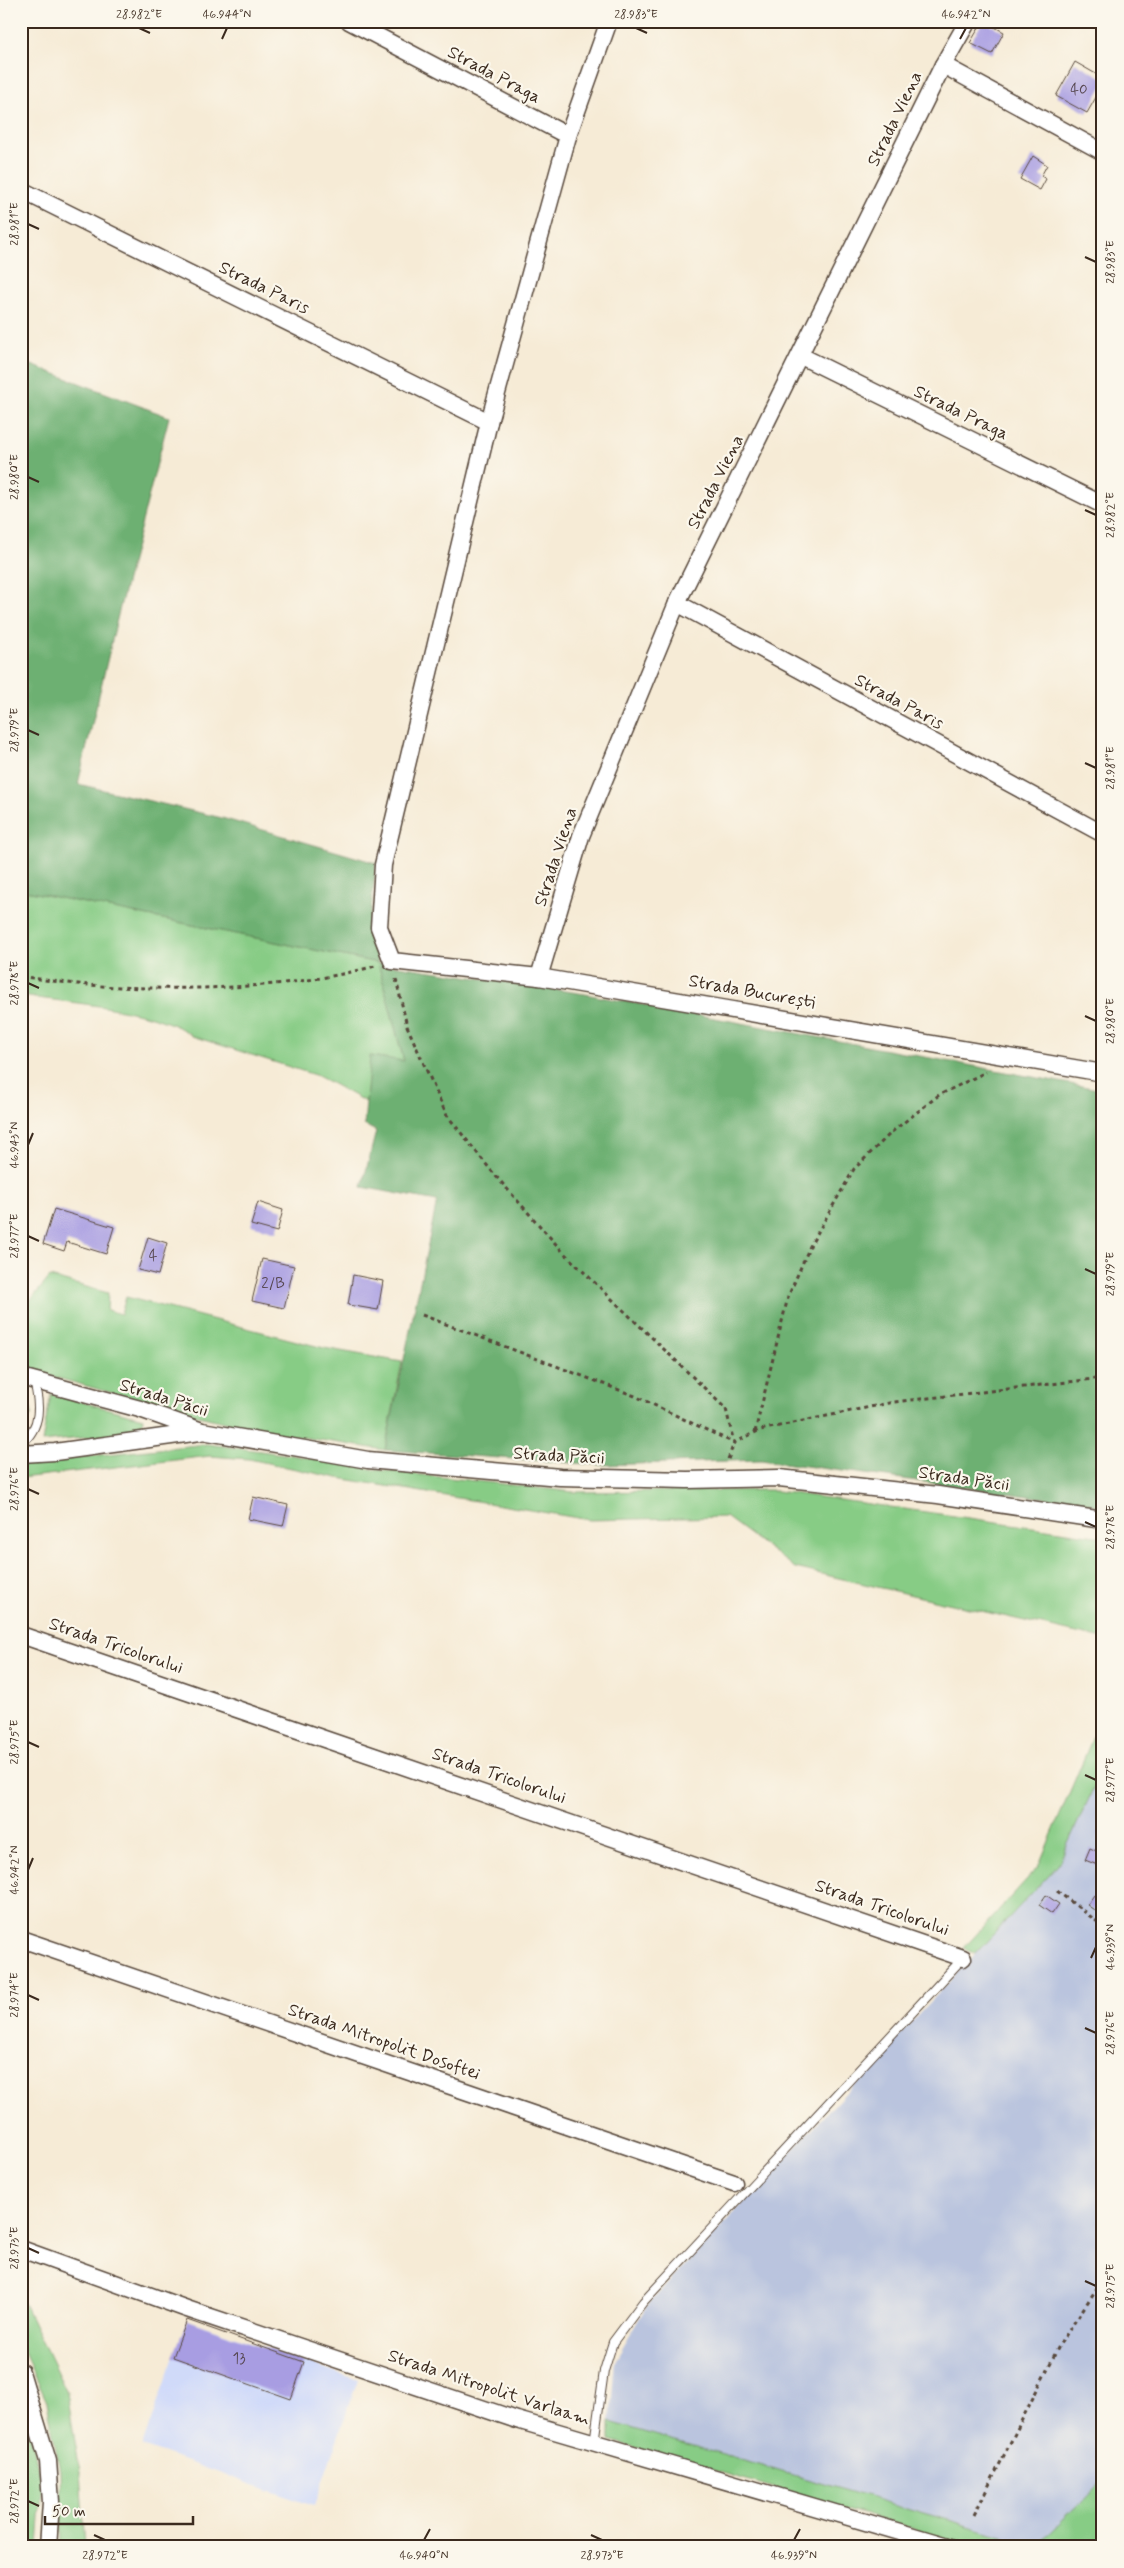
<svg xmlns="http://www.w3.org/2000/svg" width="1124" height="2568" viewBox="0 0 1124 2568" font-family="Mynerve,sans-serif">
<rect width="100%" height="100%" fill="#fbf7ec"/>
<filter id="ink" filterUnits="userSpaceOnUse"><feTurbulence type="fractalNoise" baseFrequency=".02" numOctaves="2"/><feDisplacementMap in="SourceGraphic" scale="10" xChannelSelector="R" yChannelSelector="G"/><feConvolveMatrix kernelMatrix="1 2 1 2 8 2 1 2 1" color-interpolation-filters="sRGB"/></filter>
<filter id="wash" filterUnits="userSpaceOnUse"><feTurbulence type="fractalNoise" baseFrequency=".0096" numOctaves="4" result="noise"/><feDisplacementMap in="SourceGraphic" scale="20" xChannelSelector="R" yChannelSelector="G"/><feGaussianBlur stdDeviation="1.12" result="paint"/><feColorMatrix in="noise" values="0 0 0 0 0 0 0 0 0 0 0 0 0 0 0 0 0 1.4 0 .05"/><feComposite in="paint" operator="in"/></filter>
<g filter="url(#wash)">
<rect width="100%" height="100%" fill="#f6ebd6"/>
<path fill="#d0daf9" d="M 187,2320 L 358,2380 L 314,2506 L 142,2446 Z"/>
<path fill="#bac4de" d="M 1103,1768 L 1103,2481 L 1038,2546 L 610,2422 L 615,2360 L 646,2307 L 1058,1865 Z"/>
<g fill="#87cc85" stroke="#617b52">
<path d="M 21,890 L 378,963 L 404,1062 L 371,1056 L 366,1102 L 318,1076 L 192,1036 C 162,1009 64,1002 21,996 Z"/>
<path d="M 50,1277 L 108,1293 L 107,1310 L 121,1314 L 126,1297 L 324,1348 L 402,1362 L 385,1450 L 262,1431 L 178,1411 L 21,1368 L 21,1298 L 28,1303 Z"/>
<path d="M 21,1384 L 28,1397 L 32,1414 L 21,1431 Z"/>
<path d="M 51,1394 L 143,1418 L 141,1432 L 42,1442 Z"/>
<path d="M 207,1444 L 291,1455 L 378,1470 L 574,1492 L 770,1490 L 1103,1537 L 1103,1639 L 795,1568 L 726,1517 L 590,1520 L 338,1478 L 249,1459 L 210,1456 L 21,1478 L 21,1463 Z"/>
<path d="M 1103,1705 L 1103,1768 L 1058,1865 L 976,1953 L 964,1948 L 1038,1867 L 1096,1730 Z"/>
<path d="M 21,2297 L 67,2393 L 80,2472 L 85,2547 L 62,2547 L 60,2471 L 47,2402 L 21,2345 Z"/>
<path d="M 21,2398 L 26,2408 L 42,2490 L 38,2547 L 21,2547 Z"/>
<path d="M 610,2422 L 1037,2546 L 1103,2481 L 1103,2547 L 975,2547 L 610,2440 Z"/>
</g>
<path fill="#6db072" stroke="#546d48" d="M 21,361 L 169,417 L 118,615 L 78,784 L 222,818 L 376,863 L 370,921 L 378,963 L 585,994 L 1103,1090 L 1103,1506 L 761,1460 L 602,1465 L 385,1450 L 437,1201 L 362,1187 L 376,1131 L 364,1125 L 370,1056 L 404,1061 L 378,963 L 21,890 Z"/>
<g id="blocks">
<g fill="#a89de2">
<path d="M 983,21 L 1004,32 L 992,54 L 970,43 Z"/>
<path d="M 1075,62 L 1103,78 L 1103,85 L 1087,113 L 1056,96 Z"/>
<path d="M 1033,156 L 1047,165 L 1041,176 L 1046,179 L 1040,190 L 1020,179 Z"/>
<path d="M 258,1202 L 283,1210 L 277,1232 L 251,1225 Z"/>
<path d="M 54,1209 L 114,1227 L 106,1254 L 67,1242 L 64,1251 L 43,1244 Z"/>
<path d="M 148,1237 L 167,1243 L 158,1275 L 138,1270 Z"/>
<path d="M 262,1259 L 294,1266 L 284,1308 L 252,1301 Z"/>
<path d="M 353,1275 L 383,1281 L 378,1310 L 348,1305 Z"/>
<path d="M 253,1497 L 288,1505 L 283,1526 L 248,1519 Z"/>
<path d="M 1103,1822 L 1103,1836 L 1098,1834 Z"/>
<path d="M 1090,1848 L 1103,1854 L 1100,1866 L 1085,1860 Z"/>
<path d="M 1046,1895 L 1059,1904 L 1052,1914 L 1039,1905 Z"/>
<path d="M 1094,1895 L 1103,1901 L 1103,1910 L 1100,1914 L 1087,1905 Z"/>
<path d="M 187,2320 L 304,2362 L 291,2399 L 173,2357 Z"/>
</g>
</g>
</g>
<g filter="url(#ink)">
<use href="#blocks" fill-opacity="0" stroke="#57473a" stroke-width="1"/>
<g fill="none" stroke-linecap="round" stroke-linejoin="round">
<g stroke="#57473a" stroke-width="10">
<g id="lane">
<path d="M 21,1444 C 42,1427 40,1404 34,1381"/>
<path d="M 594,2443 L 604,2371 L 613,2342 L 643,2302 L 963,1958"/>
</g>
</g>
<g stroke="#57473a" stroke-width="19">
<g id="street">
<path d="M 349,21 L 568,136"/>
<path d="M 609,21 L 568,136 L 489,422 L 383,865 L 379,927 L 392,961 L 539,977 L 1103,1073"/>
<path d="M 943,65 L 1103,152"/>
<path d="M 21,190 L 489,422"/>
<path d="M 801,356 L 1103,505"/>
<path d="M 677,603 L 1103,834"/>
<path d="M 539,977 L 581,836 L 677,603 L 943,65 L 968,21"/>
<path d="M 21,1377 L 140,1409 L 202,1431 L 368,1460 L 560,1477 L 687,1480 L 779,1478 L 938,1495 L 1103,1520"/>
<path d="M 21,1454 L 55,1452 L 200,1432"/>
<path d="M 21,1635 L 963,1958"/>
<path d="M 21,1939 L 734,2183"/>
<path d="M 21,2249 L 187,2309 L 517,2420 L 951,2547"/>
<path d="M 21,2372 L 48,2461 L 51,2502 L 48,2547"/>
</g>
</g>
<g stroke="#57473a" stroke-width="3" stroke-dasharray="4 4" stroke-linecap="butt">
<path d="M 21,976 C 81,987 139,989 199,988 C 259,987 317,982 375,966"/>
<path d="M 396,979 L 407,1026 L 446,1114 L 494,1174 L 563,1252 L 726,1409 L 734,1443 L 727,1462"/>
<path d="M 422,1315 L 635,1396 L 734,1443 L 760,1430 L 894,1402 L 1103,1378"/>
<path d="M 755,1432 L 788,1297 L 810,1246 L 854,1169 L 893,1131 L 939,1095 L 986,1072"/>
<path d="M 1057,1891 L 1103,1926"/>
<path d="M 974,2515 L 1060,2344 L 1103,2279"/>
</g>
<use href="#lane" stroke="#fff" stroke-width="8"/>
<use href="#street" stroke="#fff" stroke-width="16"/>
</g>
</g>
<path fill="none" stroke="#3b2a1e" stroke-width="2" d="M 139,28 L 150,33M 636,28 L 647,33M 222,39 L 227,28M 960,39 L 966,28M 28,224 L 39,229M 1085,257 L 1096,262M 28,477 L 39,482M 1085,510 L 1096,515M 28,730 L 39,735M 1085,763 L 1096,768M 28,983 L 39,988M 1085,1016 L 1096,1021M 28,1145 L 33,1133M 28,1236 L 39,1241M 1085,1269 L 1096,1274M 28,1489 L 39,1494M 1085,1522 L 1096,1527M 28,1742 L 39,1747M 1085,1775 L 1096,1780M 28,1870 L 33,1858M 1091,1958 L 1096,1947M 28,1995 L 39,2000M 1085,2028 L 1096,2033M 28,2248 L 39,2253M 1085,2281 L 1096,2286M 28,2501 L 39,2506M 94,2535 L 105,2540M 591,2535 L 602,2540M 424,2540 L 430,2529M 794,2540 L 800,2529"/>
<g text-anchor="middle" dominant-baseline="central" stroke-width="4.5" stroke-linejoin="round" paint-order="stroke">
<g font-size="15" fill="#56474f">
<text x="1079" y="90">40</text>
<text x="153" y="1256">4</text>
<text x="273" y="1284">2/B</text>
<text x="239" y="2359">13</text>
</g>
<g font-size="18" fill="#3b2a1e" stroke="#fbf7ec">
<text transform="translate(494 75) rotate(28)">Strada Praga</text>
<text transform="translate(895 119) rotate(-64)">Strada Viena</text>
<text transform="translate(264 288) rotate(26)">Strada Paris</text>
<text transform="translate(961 413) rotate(26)">Strada Praga</text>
<text transform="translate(716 482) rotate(-63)">Strada Viena</text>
<text transform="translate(899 702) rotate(28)">Strada Paris</text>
<text transform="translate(556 857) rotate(-72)">Strada Viena</text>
<text transform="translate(752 992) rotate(10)">Strada București</text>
<text transform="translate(164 1398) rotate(17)">Strada Păcii</text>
<text transform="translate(559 1456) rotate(3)">Strada Păcii</text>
<text transform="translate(964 1479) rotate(8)">Strada Păcii</text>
<text transform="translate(116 1646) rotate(19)">Strada Tricolorului</text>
<text transform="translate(499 1776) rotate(19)">Strada Tricolorului</text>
<text transform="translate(882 1908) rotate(19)">Strada Tricolorului</text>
<text transform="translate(384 2042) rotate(19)">Strada Mitropolit Dosoftei</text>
<text transform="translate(489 2388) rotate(18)">Strada Mitropolit Varlaam</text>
</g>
</g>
<rect width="1124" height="2568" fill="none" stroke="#fbf7ec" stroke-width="55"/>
<path d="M45 2516v8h148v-8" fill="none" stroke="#3b2a1e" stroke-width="2.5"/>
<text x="52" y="2516" font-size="15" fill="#3b2a1e" stroke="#fbf7ec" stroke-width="4" paint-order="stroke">50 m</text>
<rect x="28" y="28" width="1068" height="2512" fill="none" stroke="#3b2a1e" stroke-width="2"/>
<g font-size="12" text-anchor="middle" fill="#3b2a1e">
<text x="139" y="18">28.982°E</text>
<text x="227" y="18">46.944°N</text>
<text x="636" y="18">28.983°E</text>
<text x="966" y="18">46.942°N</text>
<text transform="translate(14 224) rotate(-90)" y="4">28.981°E</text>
<text transform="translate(1110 262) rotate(-90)" y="4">28.983°E</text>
<text transform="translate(14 477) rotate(-90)" y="4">28.980°E</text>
<text transform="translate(1110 515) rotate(-90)" y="4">28.982°E</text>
<text transform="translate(14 730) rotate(-90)" y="4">28.979°E</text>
<text transform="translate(1110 768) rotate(-90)" y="4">28.981°E</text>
<text transform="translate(14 983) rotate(-90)" y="4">28.978°E</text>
<text transform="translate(1110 1021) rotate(-90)" y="4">28.980°E</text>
<text transform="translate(14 1145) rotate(-90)" y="4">46.943°N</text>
<text transform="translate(14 1236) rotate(-90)" y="4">28.977°E</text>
<text transform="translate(1110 1274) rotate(-90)" y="4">28.979°E</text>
<text transform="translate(14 1489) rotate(-90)" y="4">28.976°E</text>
<text transform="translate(1110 1527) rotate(-90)" y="4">28.978°E</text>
<text transform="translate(14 1742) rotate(-90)" y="4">28.975°E</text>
<text transform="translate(1110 1780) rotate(-90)" y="4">28.977°E</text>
<text transform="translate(14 1870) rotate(-90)" y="4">46.942°N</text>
<text transform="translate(1110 1947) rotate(-90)" y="4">46.939°N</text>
<text transform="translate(14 1995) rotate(-90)" y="4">28.974°E</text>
<text transform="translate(1110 2033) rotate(-90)" y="4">28.976°E</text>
<text transform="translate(14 2248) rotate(-90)" y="4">28.973°E</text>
<text transform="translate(1110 2286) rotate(-90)" y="4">28.975°E</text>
<text transform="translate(14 2501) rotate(-90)" y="4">28.972°E</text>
<text x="105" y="2559">28.972°E</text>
<text x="424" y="2559">46.940°N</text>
<text x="602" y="2559">28.973°E</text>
<text x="794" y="2559">46.939°N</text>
</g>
</svg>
